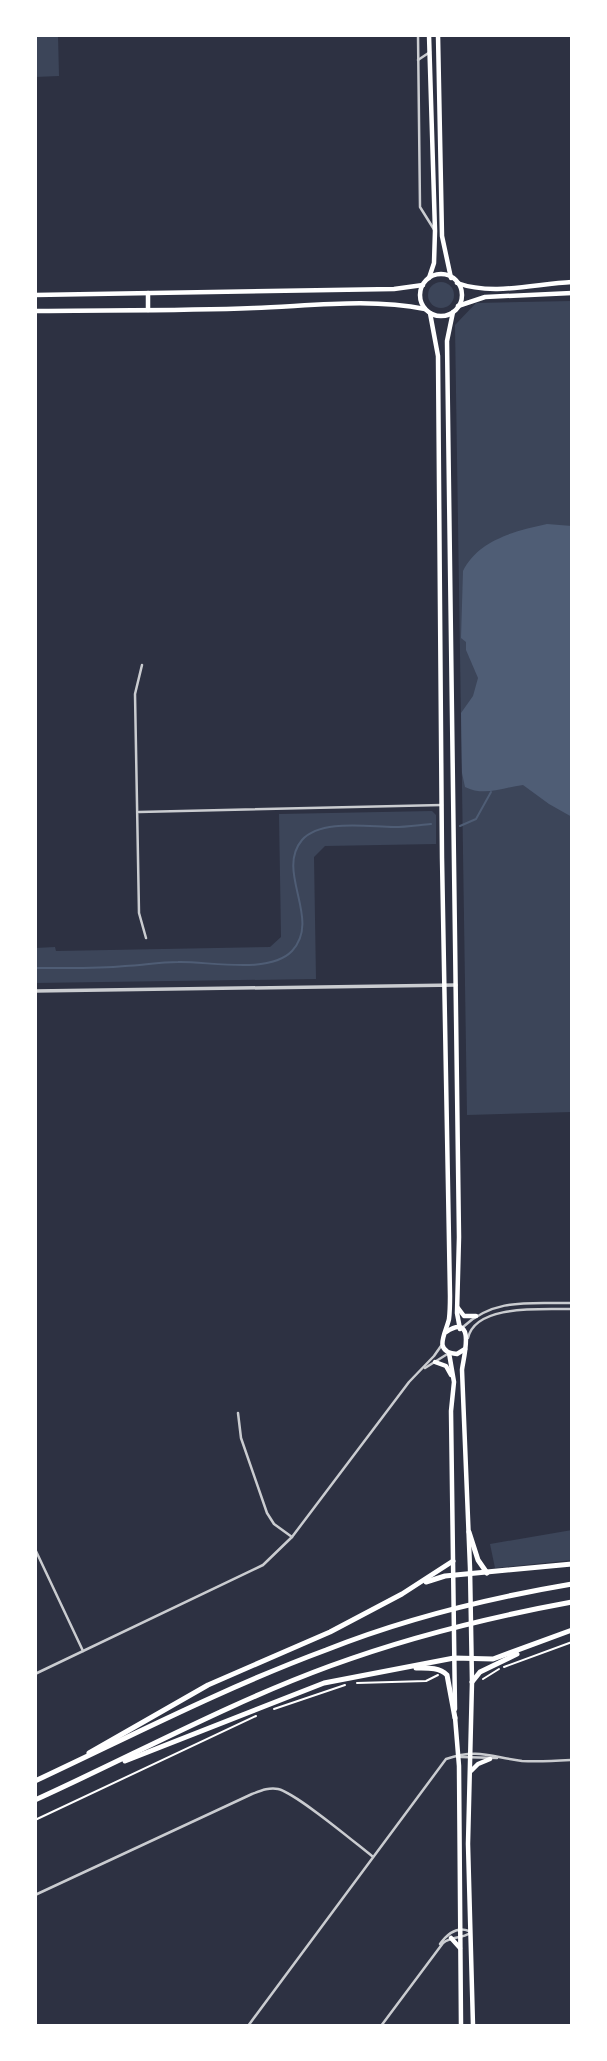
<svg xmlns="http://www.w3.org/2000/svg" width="607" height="2061" viewBox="0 0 607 2061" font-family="Barlow,sans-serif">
	<rect width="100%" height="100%" fill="#2d3142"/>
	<g fill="#3c4559">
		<path d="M35,35h23l1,41 -24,1z"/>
		<circle cx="441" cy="295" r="13"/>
		<path d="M572,301v811l-105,3 -12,-790 21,-22z"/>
		<path d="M432,811l4,4v29l-111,2 -11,11 2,122 -281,4v-35l20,-1 1,4 214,-4 11,-10 -2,-123z"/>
		<path d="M572,1530v30l-77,8 -5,-24z"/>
	</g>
	<path fill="#4f5d75" d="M547,524l25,2v291l-23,-13 -26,-19c-19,2 -38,12 -58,2l-3,-14 -1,-60 12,-17 5,-18 -12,-28v-8l-5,-4 2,-67c15,-31 52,-40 84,-47z"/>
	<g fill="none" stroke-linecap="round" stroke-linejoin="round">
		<g stroke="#4f5d75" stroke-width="2">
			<path d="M460,826l16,-7 15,-27"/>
			<path d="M35,968c30,0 60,1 90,-2 18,-1 35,-4 53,-4 30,-1 91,13 114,-11 30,-32 -17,-79 10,-111 19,-21 66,-13 92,-13 12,0 25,-2 37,-3"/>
		</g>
		<g stroke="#fff" stroke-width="2">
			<path d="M504,1667l68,-25"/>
			<path d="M483,1679l16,-10"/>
			<path d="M357,1683l69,-2 12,-6"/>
			<path d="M274,1709l71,-24"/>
			<path d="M35,1820l221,-104"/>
		</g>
		<g stroke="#caccd0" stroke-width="2.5">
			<path d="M418,35l2,172 15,24"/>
			<path d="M418,60l12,-8"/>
			<path d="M142,665l-7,29 4,219 7,25"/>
			<path d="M139,812l303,-7"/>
			<path d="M463,1327c32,-30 68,-23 109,-24"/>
			<path d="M468,1338c8,-35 77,-28 104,-29"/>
			<path d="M425,1368l24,-15"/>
			<path d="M238,1413l3,25 26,75 7,11 18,13"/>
			<path d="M35,1549l48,102"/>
			<path d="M35,1674l228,-109 29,-28 117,-155 25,-26 7,-10"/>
			<path d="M461,1757l36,1"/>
			<path d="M35,1895l217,-101c8,-3 17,-7 26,-5 18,4 76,53 94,67"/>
			<path d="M440,1944c7,-10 17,-18 29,-13"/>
			<path d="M248,2026l198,-267c32,-11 45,-2 76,2 17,1 33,0 50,-1"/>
			<path d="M381,2026l62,-83c8,-7 18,-4 27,-10"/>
		</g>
		<path stroke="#caccd0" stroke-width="3.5" d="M35,991l421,-6"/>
		<g stroke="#fff" stroke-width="4.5">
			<path d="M457,283c36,13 77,1 115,-1"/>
			<path d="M458,306l27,-9 87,-4"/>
		</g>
		<g stroke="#fff" stroke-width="4.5">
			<path d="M438,35l4,201 9,42"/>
			<circle cx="441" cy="295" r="21"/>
			<path d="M429,278l5,-15 1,-32 -6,-196"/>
			<path d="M148,293v17"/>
			<path d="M35,295l359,-6 29,-4"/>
			<path d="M35,311c73,-1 146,0 219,-3 56,-2 116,-10 171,1"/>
			<path d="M453,312l-6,29 12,896 -2,76 3,16"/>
			<path d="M430,313l8,43 4,502 8,438c0,8 0,15 -1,23 -3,14 -17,33 8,35l8,-5"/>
			<path d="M458,1308l6,8h12"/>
			<path d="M446,1332c31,-20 17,27 16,38l8,198 2,114 -4,162 5,182"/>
			<path d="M449,1353l5,29 -3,29 4,298"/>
			<path d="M435,1362l11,4 5,9"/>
			<path d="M455,1717l4,49 2,260"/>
			<path d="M471,1771l7,-7 12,-5"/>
			<path d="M451,1938l9,10"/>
		</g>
		<g stroke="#fff" stroke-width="5">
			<path d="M469,1532l9,28 9,13"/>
			<path d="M426,1582l19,-6 127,-12"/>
			<path d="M416,1668c11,0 23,-1 31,7l8,43"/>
			<path d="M472,1682l8,-10 37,-18"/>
			<path d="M89,1753l119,-68 122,-53 72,-38 51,-33"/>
			<path d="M125,1761l199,-78 130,-25 39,1 79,-29"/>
			<path d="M35,1781c96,-45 191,-94 291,-131 78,-31 163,-52 246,-66"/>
			<path d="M35,1800c99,-45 194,-97 295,-134 79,-29 160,-49 242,-64"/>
		</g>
	</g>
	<rect width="607" height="2061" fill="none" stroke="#ffffff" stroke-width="74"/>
</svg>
